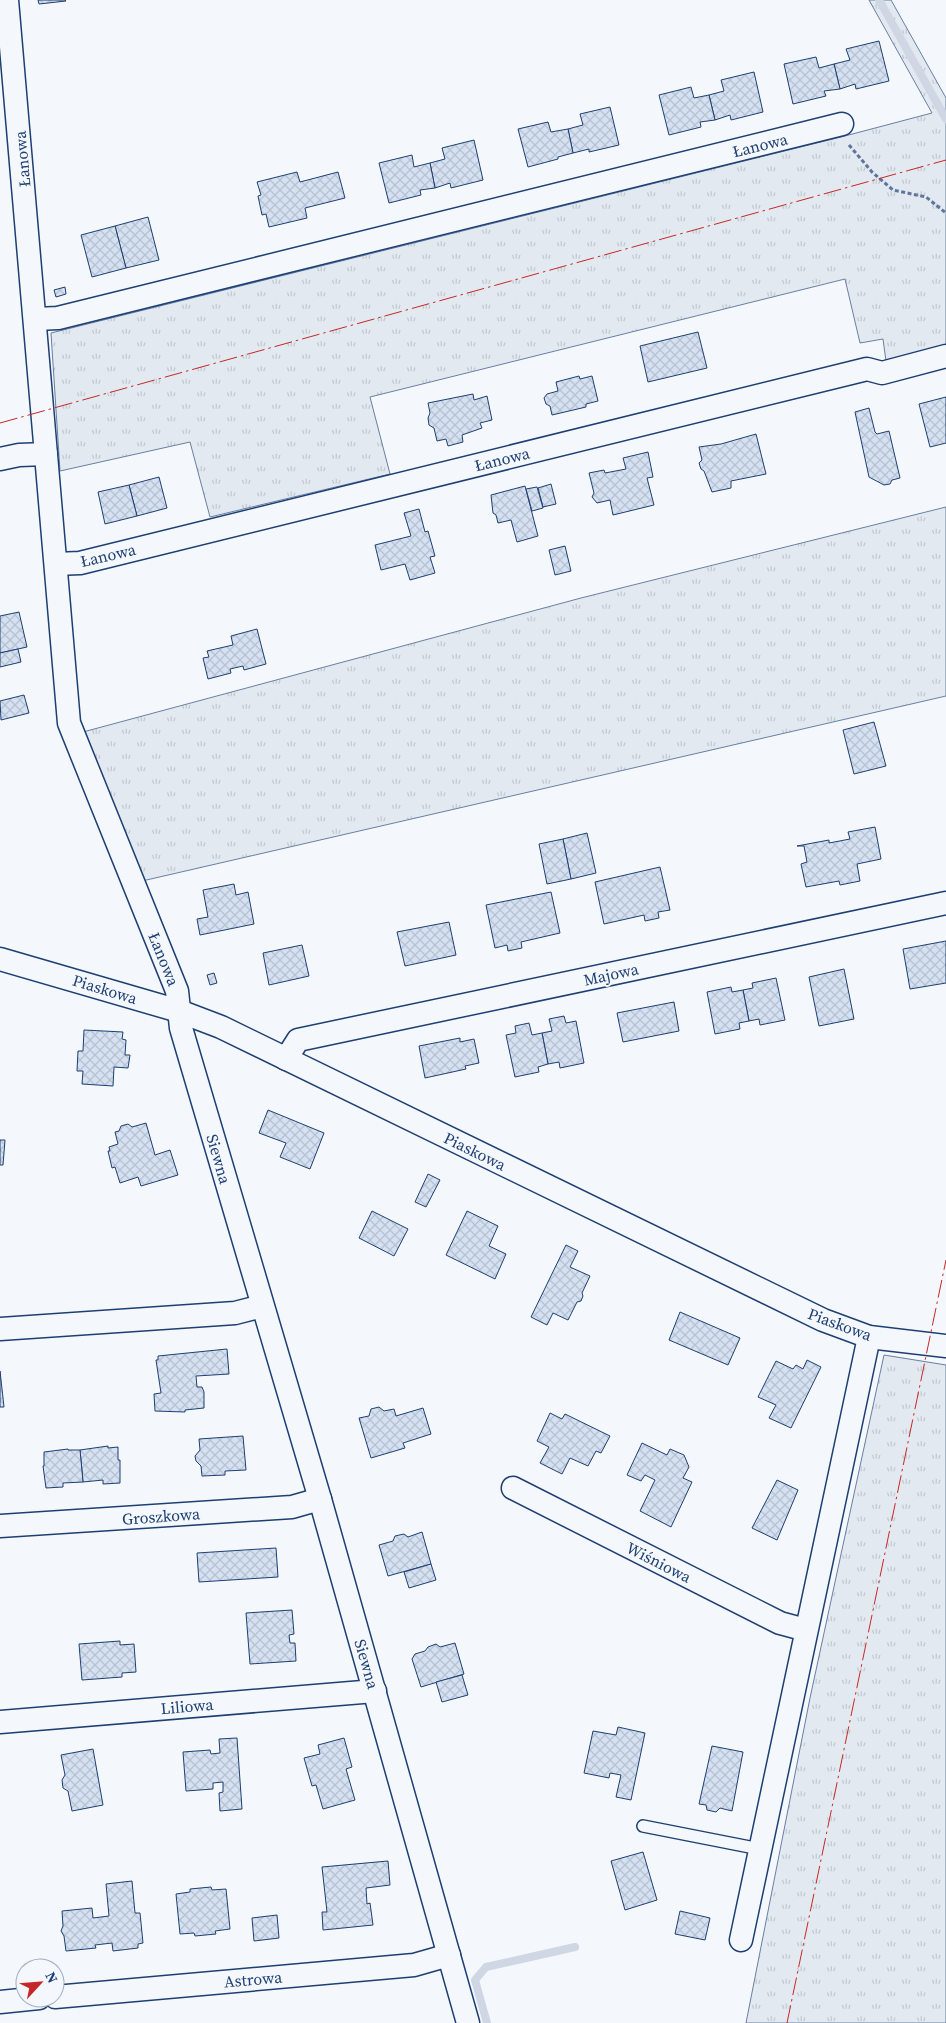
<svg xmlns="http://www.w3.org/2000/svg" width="946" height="2023" viewBox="0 0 946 2023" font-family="'Source Serif 4',serif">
	<defs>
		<pattern id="grass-tufts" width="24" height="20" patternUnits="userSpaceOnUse" patternTransform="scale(1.25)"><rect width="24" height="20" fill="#e3e9f0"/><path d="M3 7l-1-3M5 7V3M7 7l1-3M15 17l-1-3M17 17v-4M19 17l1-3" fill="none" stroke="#c2c9d1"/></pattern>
		<pattern id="building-cross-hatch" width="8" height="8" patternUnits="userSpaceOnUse" patternTransform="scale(1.25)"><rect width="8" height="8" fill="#d5e0f0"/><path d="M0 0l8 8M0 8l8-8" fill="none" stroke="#b6c1d1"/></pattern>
	</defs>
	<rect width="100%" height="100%" fill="#f4f7fb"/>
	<g fill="url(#grass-tufts)" stroke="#687fa3">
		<path d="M869,0h22l55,98v250l-60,13 -3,-22 -23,4 -15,-64 -475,118 20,77 -180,43 -20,-75 -130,29 -9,-138 790,-196 91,-24z"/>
		<path d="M946,507v189l-804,185 -59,-149 498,-134z"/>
		<path d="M884,1355l62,10v658h-200l64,-325z"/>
	</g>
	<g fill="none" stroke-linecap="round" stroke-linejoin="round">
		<g stroke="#cfd7e4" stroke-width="8">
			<path d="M879,0l67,119"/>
			<path d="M487,2023l-12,-43 11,-13 89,-20"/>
		</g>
	</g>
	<g fill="url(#building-cross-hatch)" stroke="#1d3f73">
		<path d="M38,0h27l1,1 -27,3z"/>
		<path d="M879,41l10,40 -33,8 -1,-5 -15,5 -6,-25 16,-4 -4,-11z"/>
		<path d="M816,57l3,11 15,-4 6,25 -16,2 2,5 -33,8 -9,-40z"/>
		<path d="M754,72l9,40 -32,8 -1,-5 -15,5 -6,-25 15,-4 -3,-11z"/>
		<path d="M691,87l3,11 15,-3 6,25 -15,2 1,5 -32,8 -10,-40z"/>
		<path d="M610,107l9,38 -30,7v-3l-16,4 -5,-24 15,-4 -3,-11z"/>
		<path d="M548,122l3,10 17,-3 5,24 -15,4v2l-30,8 -10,-38z"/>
		<path d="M474,140l9,40 -32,8 -1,-5 -15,5 -5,-25 15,-4 -3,-11z"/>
		<path d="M412,155l2,12 16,-4 5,25 -15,2 1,5 -32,8 -10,-40z"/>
		<path d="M297,172l3,10 38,-10 7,26 -40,10 2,10 -38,9 -3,-13 -4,1 -4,-19 3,-1 -4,-13z"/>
		<path d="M148,217l11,43 -33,8 -11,-42z"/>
		<path d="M115,226l11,42 -34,9 -11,-42z"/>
		<path d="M65,287l1,7 -10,3 -2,-7z"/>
		<path d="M698,332l9,36 -59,14 -8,-36z"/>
		<path d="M579,376l1,3 12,-3 6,25 -12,3v3l-34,8 -2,-9 -4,-2 -2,-6 3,-4 11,-3 -2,-9z"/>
		<path d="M473,394l1,6 13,-4 5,24 -12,3 2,5 -20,7 1,7 -15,4 -2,-7 -9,2 -3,-13 -5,-3 -1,-7 2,-5 -2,-10z"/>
		<path d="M946,397v46l-16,4 -11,-43z"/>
		<path d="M869,408l6,24 2,2 12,-3 11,47 -8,2 -2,4 -6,1 -15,-8 -14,-65z"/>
		<path d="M756,434l10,40 -35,7v7l-19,4 -8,-21 -3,-2 -2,-6 3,-3 -3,-13 22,-3z"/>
		<path d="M648,452l5,25 -6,1 7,27 -41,10 -3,-15 -13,3 -5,-6 2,-4 -5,-20 15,-3 1,3 21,-4 -3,-11z"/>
		<path d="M159,477l8,31 -30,8 -8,-31z"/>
		<path d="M551,484l5,20 -13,3 -5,-19z"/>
		<path d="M129,485l8,31 -32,8 -7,-32z"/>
		<path d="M525,486l13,50 -21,6 -6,-22 -13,3 -2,-8 -3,-2 -2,-18z"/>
		<path d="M537,487l6,21 -11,3 -6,-22z"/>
		<path d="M419,509l6,23 3,-1 7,25 -5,1 5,16 -25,7 -5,-16 -24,6 -6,-25 36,-9 -7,-23z"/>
		<path d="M565,546l6,25 -16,4 -6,-25z"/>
		<path d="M19,612l8,35 -27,6v-37z"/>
		<path d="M257,629l9,35 -22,6 -1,-4 -13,3 1,4 -23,6 -5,-21 6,-1 -2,-6 26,-6 -2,-9z"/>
		<path d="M18,649l3,13 -21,5v-14z"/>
		<path d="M24,695l5,18 -28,7 -1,-19z"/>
		<path d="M874,722l12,44 -32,8 -11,-44z"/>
		<path d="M875,827l6,32 -24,5 3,17 -20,4 -1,-4 -33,6 -5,-23 6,-2 -3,-16h-7l32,-6v3l21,-4 -2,-7z"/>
		<path d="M587,833l9,40 -25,6 -8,-40z"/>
		<path d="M563,839l8,40 -24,5 -8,-40z"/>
		<path d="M660,867l10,43 -12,2 1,6 -14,3 -1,-6 -40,9 -9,-42z"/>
		<path d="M234,884l2,11 12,-3 6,32 -54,11 -3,-16 11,-2 -5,-27z"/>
		<path d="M551,892l9,41 -39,9 1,6 -14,3 -1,-6 -12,3 -9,-43z"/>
		<path d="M449,922l7,33 -51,11 -8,-34z"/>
		<path d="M946,941v42l-36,6 -7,-40z"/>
		<path d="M302,945l7,31 -40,9 -6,-32z"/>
		<path d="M844,969l10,50 -35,7 -10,-49z"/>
		<path d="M214,973l3,10 -7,2 -3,-10z"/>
		<path d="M776,978l9,42 -25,5 -1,-6 -10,2 -6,-31 10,-2 -1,-5z"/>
		<path d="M731,987l1,5 11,-2 6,31 -10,2 1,6 -25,5 -8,-42z"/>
		<path d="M674,1002l5,29 -56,11 -6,-29z"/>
		<path d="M564,1016l2,7 10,-2 8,42 -24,5 -1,-6 -11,2 -6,-31 10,-2 -3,-12z"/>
		<path d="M529,1023l3,12 10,-2 6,31 -10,3 1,5 -24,5 -9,-42 10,-2 -1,-7z"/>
		<path d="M84,1030l39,2 -1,7 4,1 -1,15h5l-2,13 -14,-1 -1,19 -31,-2 1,-13h-6l1,-20h5z"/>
		<path d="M460,1038v4l14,-3 5,24 -14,3 1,3 -41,9 -6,-32z"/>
		<path d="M268,1110l56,23 -14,36 -30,-12 6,-14 -27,-10z"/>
		<path d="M146,1123l9,32 15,-5 8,25 -37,11 -3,-9 -18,6 -5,-16 -3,1 -4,-17h2l-1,-4 9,-3 -3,-12 4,-1 2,-5 7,-2 4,3z"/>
		<path d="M0,1140h5l-2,25h-3z"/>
		<path d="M428,1174l12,6 -14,27 -11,-5z"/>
		<path d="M372,1211l36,18 -14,27 -35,-18z"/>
		<path d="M467,1211l31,15 -9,20 17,8 -11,25 -49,-24z"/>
		<path d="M566,1245l12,6 -8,16 20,9 -8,17 1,3 -2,5 -4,1 -9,18 -15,-7 -6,12 -16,-8z"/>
		<path d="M680,1312l60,26 -12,27 -59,-25z"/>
		<path d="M227,1349l2,25 -33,2 1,11h5l2,5v16l-19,2v2l-30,-1 -1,-17 7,-1 -5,-33h2v-4z"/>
		<path d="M807,1360l14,7 -30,61 -22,-10 7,-13 -18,-8 18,-36 17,8 3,-4 7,4z"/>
		<path d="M0,1371l4,36h-4z"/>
		<path d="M379,1407l5,4 10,-2 2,7 27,-8 8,26 -28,9 2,5 -34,10 -12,-40 10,-2 2,-7z"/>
		<path d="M550,1413l12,6 3,-5 45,22 -9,17 -5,-2 -8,15 -18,-8 -8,16 -22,-11 9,-16 -12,-6z"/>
		<path d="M243,1436l3,34 -21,1v4l-23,1 -1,-10 -5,-5 -1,-5 5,-6 -1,-11z"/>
		<path d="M642,1443l25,12 3,-6 14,6 5,12 -6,11 9,4 -21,45 -31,-16 15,-31 -10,-5 -4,6 -14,-6z"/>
		<path d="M108,1446v2l10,-1v13h2v23l-17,1v-4l-20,2 -3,-32z"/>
		<path d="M68,1449v1h12l3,32 -20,1v4l-17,1 -3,-22h1v-14z"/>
		<path d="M777,1480l21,10 -21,50 -25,-12z"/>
		<path d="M422,1532l9,32 -43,12 -9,-31 14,-4 2,-5 9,-2 4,3z"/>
		<path d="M276,1548l2,29 -79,5 -2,-29z"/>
		<path d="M431,1564l5,16 -27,8 -5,-16z"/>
		<path d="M292,1610l2,24 -5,1 1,8h5l1,18 -46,3 -4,-51z"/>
		<path d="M120,1641v4l14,-1 2,28 -14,1v4l-40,3 -3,-36z"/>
		<path d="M455,1643l9,31 -43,13 -9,-28 3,-5 10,-3 3,-4 8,-3 4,3z"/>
		<path d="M462,1675l6,20 -26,7 -6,-20z"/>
		<path d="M618,1727l27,6 -14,67 -15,-3 5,-22 -11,-2 -1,5 -25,-5 9,-42 23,4z"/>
		<path d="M237,1738l5,71 -22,2 -1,-18 4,-1v-10l-10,1v6l-27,2 -3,-39 27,-2 1,4 9,-1 -1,-14z"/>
		<path d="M344,1738l8,29 -6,2 9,31 -32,9 -7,-24 -4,1 -8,-28 16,-4 -2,-9z"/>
		<path d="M712,1746l31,6 -11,59 -12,-3 -4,4 -9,-2 -1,-5 -7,-1z"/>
		<path d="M93,1749l10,56 -31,6 -4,-20 -5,-3 -1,-8 3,-5 -4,-20z"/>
		<path d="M643,1852l14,48 -32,10 -14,-49z"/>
		<path d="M388,1861l2,24 -24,3 1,16 3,-1 3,22 -50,5 -1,-18h5l-5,-45z"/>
		<path d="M132,1881l3,32h5l3,30 -5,1v4l-25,3 -1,-8 -17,2 1,3 -30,3 -2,-15 -3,-5 2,-5 -1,-15 30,-3 1,10 16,-2 -3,-32z"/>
		<path d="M211,1887l1,3 14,-1 4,40 -15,2 1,3 -21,2 -1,-3 -14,1 -4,-40 14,-2v-3z"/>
		<path d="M680,1911l30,7 -5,22 -30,-6z"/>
		<path d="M277,1915l2,23 -25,3 -2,-23z"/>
	</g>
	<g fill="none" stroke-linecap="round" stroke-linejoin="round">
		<defs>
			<path id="service" d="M643,1826l117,23"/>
			<g id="minor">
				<path d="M7,0l62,723 108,268 4,37 139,471 148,524"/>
				<path d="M36,319l22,-1 784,-194"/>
				<path d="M0,459l19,-4 27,-1"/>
				<path d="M56,564l24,-1 787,-194 15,4 64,-17"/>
				<path d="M0,959l179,52 42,16 602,293 46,17 77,9"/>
				<path d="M286,1059l12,-19 648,-137"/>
				<path d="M0,1329l235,-16 27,-7"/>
				<path d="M513,1488l267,135 26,7"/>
				<path d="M0,1526l292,-19 28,-8"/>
				<path d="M0,1722l375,-31"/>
				<path d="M741,1940l128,-603"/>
				<path d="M55,1997l359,-32 35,-10"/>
				<path d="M0,2002l39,-4"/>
			</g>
		</defs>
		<use href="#service" stroke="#1d3f73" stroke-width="14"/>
		<use href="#minor" stroke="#1d3f73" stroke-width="25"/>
		<path stroke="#5e769c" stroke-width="3" stroke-dasharray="4 2.5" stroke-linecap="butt" d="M849,145l23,27 21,18 33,7 20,16"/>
		<use href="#service" stroke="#f4f7fb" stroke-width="11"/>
		<use href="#minor" stroke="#f4f7fb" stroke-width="22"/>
		<g stroke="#c62828" stroke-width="1" stroke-dasharray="18 4 2.5 4" stroke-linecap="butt">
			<path d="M0,423l946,-263"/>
			<path d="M787,2023l159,-763"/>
		</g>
	</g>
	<g text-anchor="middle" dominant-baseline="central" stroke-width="4" stroke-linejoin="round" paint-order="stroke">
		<g font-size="16" fill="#1d3f73" stroke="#f4f7fb">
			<text transform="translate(760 145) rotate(-14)">Łanowa</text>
			<text transform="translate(22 159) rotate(-95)">Łanowa</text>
			<text transform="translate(502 459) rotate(-14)">Łanowa</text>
			<text transform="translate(108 555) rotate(-13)">Łanowa</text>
			<text transform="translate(164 959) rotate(68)">Łanowa</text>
			<text transform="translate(611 974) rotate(-12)">Majowa</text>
			<text transform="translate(105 989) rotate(17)">Piaskowa</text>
			<text transform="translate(475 1151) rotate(26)">Piaskowa</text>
			<text transform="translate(219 1159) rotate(74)">Siewna</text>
			<text transform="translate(840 1324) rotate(20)">Piaskowa</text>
			<text transform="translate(161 1516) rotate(-4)">Groszkowa</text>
			<text transform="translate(659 1562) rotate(27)">Wiśniowa</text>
			<text transform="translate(367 1664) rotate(74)">Siewna</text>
			<text transform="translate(187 1706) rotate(-5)">Liliowa</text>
			<text transform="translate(253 1979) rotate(-5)">Astrowa</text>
		</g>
	</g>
	<g transform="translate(40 1983) rotate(64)"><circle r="24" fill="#f4f7fb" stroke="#9eadc5"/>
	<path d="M0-4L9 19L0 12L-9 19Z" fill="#c62828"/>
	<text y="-8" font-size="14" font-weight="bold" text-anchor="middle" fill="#1d3f73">N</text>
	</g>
</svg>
